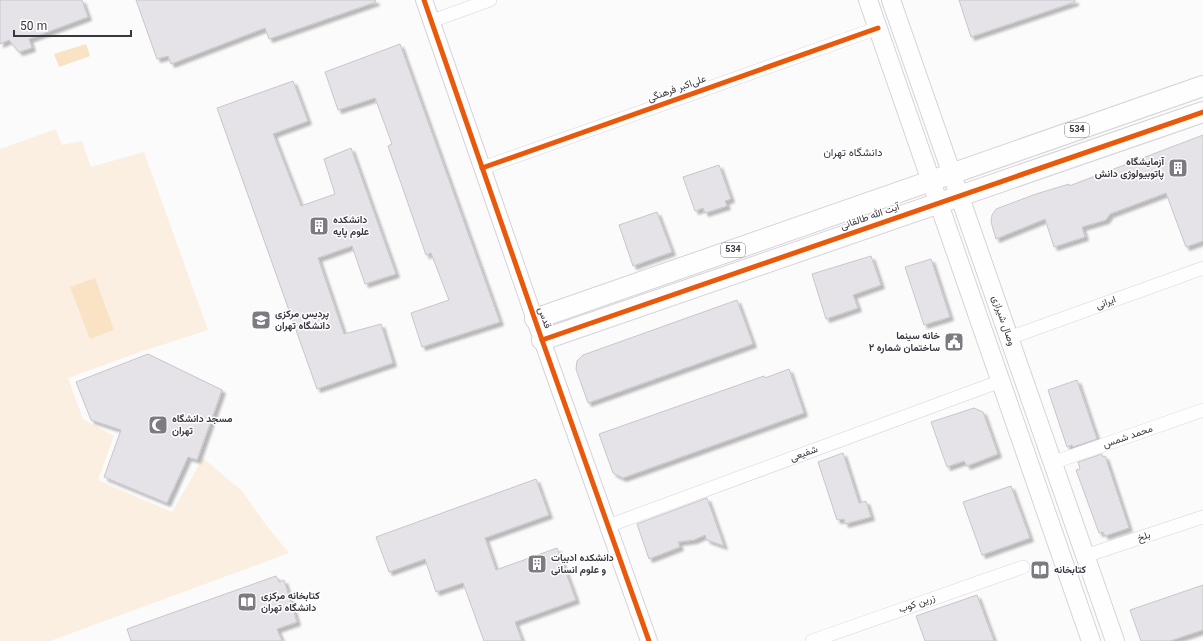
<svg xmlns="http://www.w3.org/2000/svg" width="1203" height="641" viewBox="0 0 1203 641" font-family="Georgia,Vazirmatn,serif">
	<defs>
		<filter id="shadow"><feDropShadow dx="3.5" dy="3.5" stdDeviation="1" flood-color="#0004"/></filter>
	</defs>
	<rect width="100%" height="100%" fill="#fbfbfb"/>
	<path fill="#fbefe1" d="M56,129l6,16 20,-4 9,26 53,-15 64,178 -71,23 -69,25 15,41 31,17 -16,44 74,32 31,-54 39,33 24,34 23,28 -239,88h-50v-492z"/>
	<g fill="#fae2c4">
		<path d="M86,44l4,12 -31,11 -5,-13z"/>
		<path d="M95,278l19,52 -24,9 -20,-52z"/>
	</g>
	<g fill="#e5e2e8" stroke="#c8c6cb" filter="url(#shadow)">
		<path d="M0,0h82l6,17 -59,22 3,9 -13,4 -10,-12 -9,4z"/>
		<path d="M136,0h239l1,2 -107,37 -4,-11 -94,36 -3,-8 -11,3z"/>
		<path d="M959,0h116v2l-104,35z"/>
		<path d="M400,44l100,278 -78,25 -11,-34 38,-13 -18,-47 -5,2 -38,-109 4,-2 -17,-46 -37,12 -13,-38z"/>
		<path d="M293,81l15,40 -35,13 28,72 34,-12 -11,-35 27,-11 45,126 -31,10 -13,-38 -34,12 26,76 37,-10 12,39 -76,26 -100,-281z"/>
		<path d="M1203,135v106l-17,6 -20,-54 -56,21 -4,6 -24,7 3,10 -31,10 -9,-28 -49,20 -5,-17 1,-7 4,-6 40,-15 33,-10v2z"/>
		<path d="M719,165l12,34 -6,2 2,5 -22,7 -2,-5 -8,3 -12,-34z"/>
		<path d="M657,212l15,40 -39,14 -14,-41z"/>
		<path d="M871,256l10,29 -28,10 5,13 -32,11 -14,-45z"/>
		<path d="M931,259l19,58 -26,8 -19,-58z"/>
		<path d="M737,300l16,44 -165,59 -12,-34 1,-8 6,-6z"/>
		<path d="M148,354l74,36 -25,70 -9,-3 -21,46 -63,-26 17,-47 -30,-10 -15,-38z"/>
		<path d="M789,369l15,44 -181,65 -10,-5 -14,-39 165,-58 1,2z"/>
		<path d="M1077,380l20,59 -24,8 -1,-2 -5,2 -19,-57z"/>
		<path d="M974,408l9,4 15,42 -31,12 -3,-5 -17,6 -16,-45z"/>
		<path d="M843,453l16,50 7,-2 5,16 -26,7 -1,-5 -7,1 -19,-58z"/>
		<path d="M1102,454l1,3 2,-1 24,72 -24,8 -2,-4 -4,1 -23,-63 4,-1 -2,-7z"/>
		<path d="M536,479l13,36 -64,23 11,32 61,-22 19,52 -61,22 7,19h-38l-21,-58 -27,9 -11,-33 -36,13 -13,-35z"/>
		<path d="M1011,486l19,52 -48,17 -19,-53z"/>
		<path d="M707,498l17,48 -17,-6 -2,-5 -11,5 -16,2 2,5 -31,12 -12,-35z"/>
		<path d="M276,576l3,6 5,-2 13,42 -20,7 5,12h-151l-4,-12z"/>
		<path d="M1203,585v45l-33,11h-29l-11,-31z"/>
		<path d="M977,595l17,46h-69l-9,-25z"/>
	</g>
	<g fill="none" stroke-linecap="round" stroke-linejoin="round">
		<defs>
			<g id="minor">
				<path d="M432,21l58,-21"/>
				<path d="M482,168l396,-140"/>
				<path d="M1009,338l194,-70"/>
				<path d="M1052,463l151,-53"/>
				<path d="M608,526l393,-145"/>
				<path d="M1085,556l118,-39"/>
				<path d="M812,641l211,-74"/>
			</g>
			<path id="tertiary" d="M424,0l118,340 107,301"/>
			<g id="secondary">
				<path d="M868,0l223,641"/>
				<path d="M891,0l224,641"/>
			</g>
			<g id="primary">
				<path d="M535,319l668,-233"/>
				<path d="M542,340l661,-228"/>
			</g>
		</defs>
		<use href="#minor" stroke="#d6d3d9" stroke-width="14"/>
		<use href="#tertiary" stroke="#d6d3d9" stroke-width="18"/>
		<use href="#secondary" stroke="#d6d3d9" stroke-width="20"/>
		<use href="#primary" stroke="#d6d3d9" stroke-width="22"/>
		<use href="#minor" stroke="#fefefe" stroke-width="13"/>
		<use href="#tertiary" stroke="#fefefe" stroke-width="16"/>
		<use href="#secondary" stroke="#fefefe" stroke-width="18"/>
		<use href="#primary" stroke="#fefefe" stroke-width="20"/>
		<defs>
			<g id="cycleway">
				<path d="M424,0l118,340 107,301"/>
				<path d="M482,168l396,-140"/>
				<path d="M542,340l661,-228"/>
			</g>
		</defs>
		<use href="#cycleway" stroke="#fff" stroke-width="8"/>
		<use href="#cycleway" stroke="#e8590c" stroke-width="5"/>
	</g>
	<defs>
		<symbol id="building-square" viewBox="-11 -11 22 22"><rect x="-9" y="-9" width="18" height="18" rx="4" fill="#7e7a81" stroke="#fff"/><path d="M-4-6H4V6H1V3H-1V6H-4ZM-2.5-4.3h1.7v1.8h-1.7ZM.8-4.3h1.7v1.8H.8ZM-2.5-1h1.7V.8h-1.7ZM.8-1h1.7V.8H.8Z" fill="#fff"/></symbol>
		<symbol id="university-square" viewBox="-11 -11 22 22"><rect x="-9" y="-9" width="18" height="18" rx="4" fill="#7e7a81" stroke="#fff"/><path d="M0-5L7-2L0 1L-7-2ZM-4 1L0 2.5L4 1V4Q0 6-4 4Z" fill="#fff"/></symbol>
		<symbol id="civic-square" viewBox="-11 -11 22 22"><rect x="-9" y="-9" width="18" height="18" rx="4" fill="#7e7a81" stroke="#fff"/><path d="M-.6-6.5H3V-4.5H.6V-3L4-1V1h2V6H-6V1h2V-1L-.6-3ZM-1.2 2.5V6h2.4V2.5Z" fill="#fff"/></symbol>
		<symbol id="mosque-square" viewBox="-11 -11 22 22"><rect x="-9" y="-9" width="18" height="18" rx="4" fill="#7e7a81" stroke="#fff"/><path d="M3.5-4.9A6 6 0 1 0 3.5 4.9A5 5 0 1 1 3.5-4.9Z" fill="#fff"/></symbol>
		<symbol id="library-square" viewBox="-11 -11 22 22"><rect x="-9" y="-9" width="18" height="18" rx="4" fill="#7e7a81" stroke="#fff"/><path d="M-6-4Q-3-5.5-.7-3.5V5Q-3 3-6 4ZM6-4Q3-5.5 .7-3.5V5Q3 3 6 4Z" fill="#fff"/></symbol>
	</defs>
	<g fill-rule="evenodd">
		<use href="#building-square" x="1167" y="157" width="22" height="22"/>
		<use href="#building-square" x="308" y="215" width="22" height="22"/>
		<use href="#university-square" x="250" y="309" width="22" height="22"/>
		<use href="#civic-square" x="943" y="331" width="22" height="22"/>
		<use href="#mosque-square" x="147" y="414" width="22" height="22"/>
		<use href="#building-square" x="526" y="553" width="22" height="22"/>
		<use href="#library-square" x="1029" y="559" width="22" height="22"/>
		<use href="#library-square" x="236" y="591" width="22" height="22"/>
	</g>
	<g text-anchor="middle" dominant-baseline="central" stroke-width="3" stroke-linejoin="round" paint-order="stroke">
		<g fill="#fff" stroke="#757279" stroke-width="1">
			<rect x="1065" y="123" width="24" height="14" rx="3"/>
			<rect x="721" y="243" width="24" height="14" rx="3"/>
		</g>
		<g font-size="9" font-weight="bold" fill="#3a353f">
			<text x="1077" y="130">534</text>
			<text x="733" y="250">534</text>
		</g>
		<g font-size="10" fill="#3a353f" stroke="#fff">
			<text transform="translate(677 89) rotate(-20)">علی‌اکبر فرهنگی</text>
			<text transform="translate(870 217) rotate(-19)">آیت الله طالقانی</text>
			<text transform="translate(1106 303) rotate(-20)">ایرانی</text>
			<text transform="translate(544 318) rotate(71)">قدس</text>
			<text transform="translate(1003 321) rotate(71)">وصال شیرازی</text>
			<text transform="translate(1128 437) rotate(-19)">محمد شمس</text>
			<text transform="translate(804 454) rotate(-20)">شفیعی</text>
			<text transform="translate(1144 537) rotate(-19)">بلخ</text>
			<text transform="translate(917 604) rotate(-19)">زرین کوب</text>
		</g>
		<g font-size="10" font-weight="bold" fill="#3a353f" stroke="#fff" text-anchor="start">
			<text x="1164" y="162" text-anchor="end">آزمایشگاه<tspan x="1164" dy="12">پاتوبیولوژی دانش</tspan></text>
			<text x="333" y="220">دانشکده<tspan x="333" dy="12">علوم پایه</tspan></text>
			<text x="275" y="314">پردیس مرکزی<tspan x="275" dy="12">دانشگاه‌ تهران</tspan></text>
			<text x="940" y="336" text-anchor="end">خانه سینما<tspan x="940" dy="12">ساختمان شماره ۲</tspan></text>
			<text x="172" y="419">مسجد دانشگاه<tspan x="172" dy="12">تهران</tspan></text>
			<text x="551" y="558">دانشکده ادبیات<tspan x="551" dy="12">و علوم انسانی</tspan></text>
			<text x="1054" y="570">کتابخانه</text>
			<text x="261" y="596">کتابخانه مرکزی<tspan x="261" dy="12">دانشگاه تهران</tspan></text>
		</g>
		<g font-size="11" fill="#3a353f" stroke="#fff">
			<text x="853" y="153">دانشگاه تهران</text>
		</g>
	</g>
	<path d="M14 30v6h117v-6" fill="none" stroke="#3a353f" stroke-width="2"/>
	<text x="20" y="30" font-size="12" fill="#3a353f" stroke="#ffffff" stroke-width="3" paint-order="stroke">50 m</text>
</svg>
